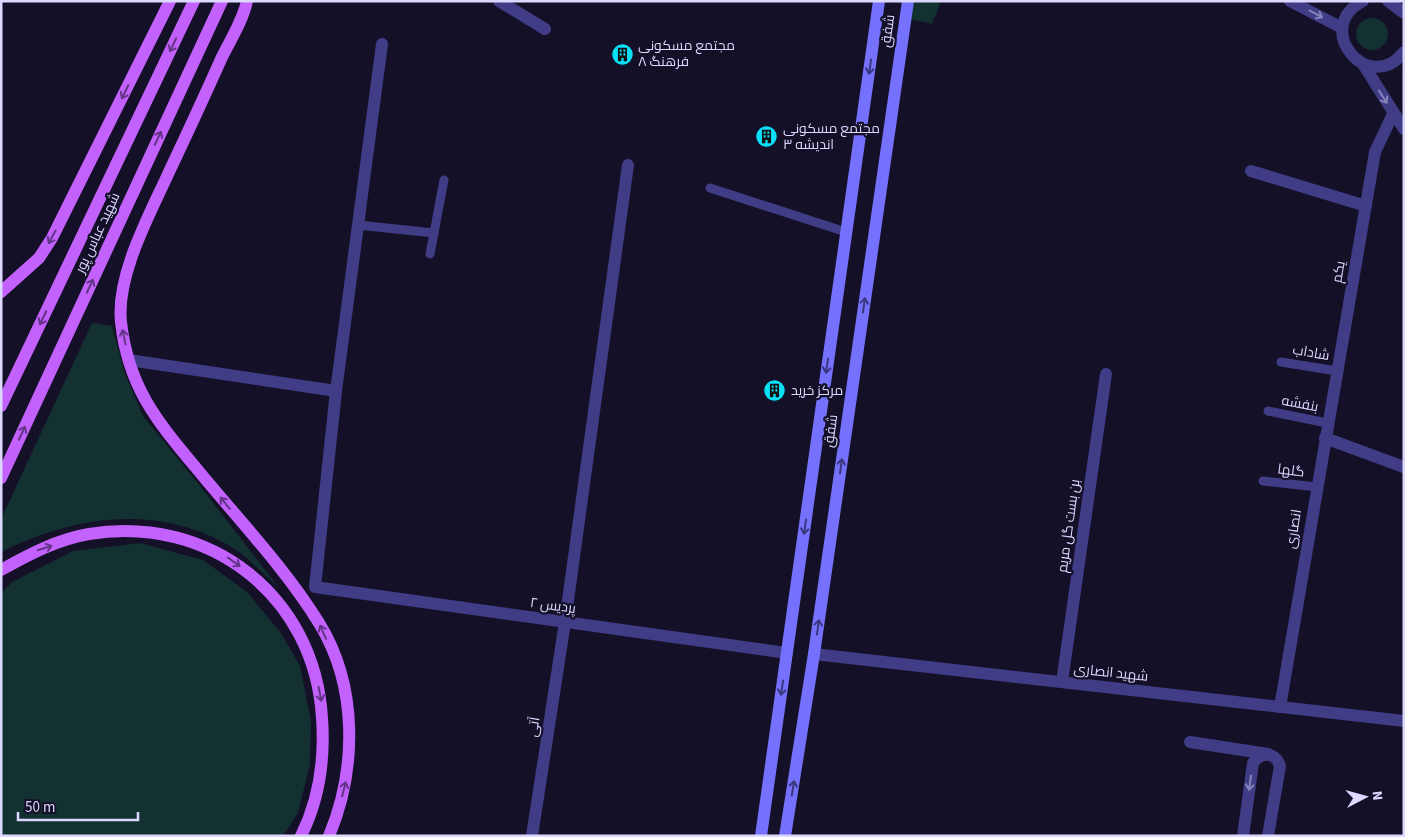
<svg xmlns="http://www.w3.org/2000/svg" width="1405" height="837" viewBox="0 0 1405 837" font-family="'Source Sans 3',Cairo,sans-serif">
	<rect width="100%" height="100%" fill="#141028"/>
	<g fill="#133131">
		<path d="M912,1h29l-9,23 -22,-5z"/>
		<circle cx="1372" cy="34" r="16"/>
		<path d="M92,323l20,3 13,48 18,42 54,66 82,106c-14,-13 -29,-29 -46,-40 -73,-45 -158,-33 -232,4v-33z"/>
		<path d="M140,543l63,17 44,32 34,41 19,33 11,55 -1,43 -12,49 -15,23h-282v-243l11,-11 61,-31z"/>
	</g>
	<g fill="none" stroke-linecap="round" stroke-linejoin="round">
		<g stroke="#403c85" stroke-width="9">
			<path d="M710,188l136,44"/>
			<path d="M358,225l76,8"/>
			<path d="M430,254l14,-74"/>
			<path d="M1281,362l56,9"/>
			<path d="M1268,411l59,12"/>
			<path d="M1263,481l54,6"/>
		</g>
		<g stroke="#403c85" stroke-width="12">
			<path d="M499,1l46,28"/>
			<path d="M1251,171l115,35"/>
			<path d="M129,360l207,31 -21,196 472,66"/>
			<path d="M336,391l46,-347"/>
			<path d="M1325,438l79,29"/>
			<path d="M814,654l590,67"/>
			<path d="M1062,682l44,-308"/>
			<path d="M1280,707l95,-555 18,-38"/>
			<path d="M1190,742l78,12"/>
			<path d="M532,836l33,-214 63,-457"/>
			<path d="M1243,836l10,-73c8,-12 23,-11 27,3l-12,70"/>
		</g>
		<g stroke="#403c85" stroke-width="12">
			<path d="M1290,1l52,27"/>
			<path d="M1363,1c-52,27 6,96 41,51"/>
			<path d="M1388,1l16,12"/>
			<path d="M1363,64l41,65"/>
		</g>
		<g stroke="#7571fc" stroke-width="12">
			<path d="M761,836l118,-835"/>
			<path d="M785,836l29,-182 94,-653"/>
		</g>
		<g stroke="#c361fc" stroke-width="12">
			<path d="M247,1c-4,19 -16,38 -25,56 -17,38 -35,77 -53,115 -19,42 -53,103 -48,150 7,65 36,99 76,147 41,50 89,100 122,154 39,63 38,146 10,213"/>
			<path d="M1,292l38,-34 13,-20 118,-237"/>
			<path d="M1,406l193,-405"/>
			<path d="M1,478l221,-477"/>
			<path d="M1,570c27,-15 57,-31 88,-36 120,-20 226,62 233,184 3,42 -2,80 -21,118"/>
		</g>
	</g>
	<defs><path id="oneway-shaft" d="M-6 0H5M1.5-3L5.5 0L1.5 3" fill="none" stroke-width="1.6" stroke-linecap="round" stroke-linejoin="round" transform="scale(1.25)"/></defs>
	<g stroke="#8682bb">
		<use href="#oneway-shaft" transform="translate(1316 14) rotate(28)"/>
		<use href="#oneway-shaft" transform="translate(1383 97) rotate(58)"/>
		<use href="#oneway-shaft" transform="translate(1250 783) rotate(98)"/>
	</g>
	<g stroke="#633487">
		<use href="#oneway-shaft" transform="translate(173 45) rotate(115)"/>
		<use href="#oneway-shaft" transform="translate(125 92) rotate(116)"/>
		<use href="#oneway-shaft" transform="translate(158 138) rotate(-65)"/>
		<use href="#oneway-shaft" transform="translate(52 237) rotate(119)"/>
		<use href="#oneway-shaft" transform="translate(90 286) rotate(-65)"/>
		<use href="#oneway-shaft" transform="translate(43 318) rotate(115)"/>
		<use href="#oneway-shaft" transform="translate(124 337) rotate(-102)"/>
		<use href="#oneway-shaft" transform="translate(22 433) rotate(-65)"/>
		<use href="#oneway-shaft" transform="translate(225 503) rotate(-129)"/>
		<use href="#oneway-shaft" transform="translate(45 548) rotate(-18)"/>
		<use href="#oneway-shaft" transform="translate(234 562) rotate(36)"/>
		<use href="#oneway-shaft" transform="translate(323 632) rotate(-114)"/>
		<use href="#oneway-shaft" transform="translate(320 694) rotate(79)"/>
		<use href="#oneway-shaft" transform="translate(344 789) rotate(-76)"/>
	</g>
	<g stroke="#3b377d">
		<use href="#oneway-shaft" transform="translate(870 67) rotate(98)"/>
		<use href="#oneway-shaft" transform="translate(864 305) rotate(-82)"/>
		<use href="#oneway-shaft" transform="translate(827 366) rotate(98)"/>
		<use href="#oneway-shaft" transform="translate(841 466) rotate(-82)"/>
		<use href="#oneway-shaft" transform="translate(805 527) rotate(98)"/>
		<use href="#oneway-shaft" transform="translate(818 627) rotate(-82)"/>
		<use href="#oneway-shaft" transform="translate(782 688) rotate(98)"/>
		<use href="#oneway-shaft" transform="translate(793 788) rotate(-81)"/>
	</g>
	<defs>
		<symbol id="building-disc" viewBox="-11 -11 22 22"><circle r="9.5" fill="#08e0fa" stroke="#141028"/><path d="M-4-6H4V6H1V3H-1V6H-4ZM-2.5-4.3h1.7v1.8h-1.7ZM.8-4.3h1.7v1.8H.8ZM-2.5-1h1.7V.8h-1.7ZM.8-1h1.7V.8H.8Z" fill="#111"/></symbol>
	</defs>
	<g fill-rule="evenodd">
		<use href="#building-disc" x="610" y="42" width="25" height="25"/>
		<use href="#building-disc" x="754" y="124" width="25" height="25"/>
		<use href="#building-disc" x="762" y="378" width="25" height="25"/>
	</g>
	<g text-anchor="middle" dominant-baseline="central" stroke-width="4.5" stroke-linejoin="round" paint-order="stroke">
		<g font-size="14" fill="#dcd8fe" stroke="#141028">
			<text transform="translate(888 31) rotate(-82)">شفق</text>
			<text transform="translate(98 233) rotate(-65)">شهید عباس پور</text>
			<text transform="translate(1339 272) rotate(-80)">یکم</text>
			<text transform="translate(1311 353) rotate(10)">شاداب</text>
			<text transform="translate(1300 404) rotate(11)">بنفشه</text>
			<text transform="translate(831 431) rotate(-82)">شفق</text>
			<text transform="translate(1291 471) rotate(7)">گلها</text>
			<text transform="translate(1069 526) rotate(-82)">بن بست گل مریم</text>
			<text transform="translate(1294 529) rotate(-81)">انصاری</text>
			<text transform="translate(553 606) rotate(8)">پردیس ۲</text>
			<text transform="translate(1111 673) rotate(6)">شهید انصاری</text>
			<text transform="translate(534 727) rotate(-81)">آتی</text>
		</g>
		<g font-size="14" fill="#dcd8fe" stroke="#141028" text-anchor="start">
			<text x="638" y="46">مجتمع مسکونی<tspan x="638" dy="16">فرهنگ ۸</tspan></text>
			<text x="783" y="129">مجتمع مسکونی<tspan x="783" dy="16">اندیشه ۳</tspan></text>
			<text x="791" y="391">مرکز خرید</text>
		</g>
	</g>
	<rect width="1405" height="837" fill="none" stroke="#dcd8fe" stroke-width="5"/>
	<g transform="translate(1365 797) rotate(84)" stroke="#141028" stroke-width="4" paint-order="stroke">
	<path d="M0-4L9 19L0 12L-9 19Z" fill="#dcd8fe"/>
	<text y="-8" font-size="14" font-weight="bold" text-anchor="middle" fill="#dcd8fe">N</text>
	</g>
	<path d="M18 812v8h120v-8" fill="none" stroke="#dcd8fe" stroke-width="2.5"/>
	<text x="25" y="812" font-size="15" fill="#dcd8fe" stroke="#141028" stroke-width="4" paint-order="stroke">50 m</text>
</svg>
